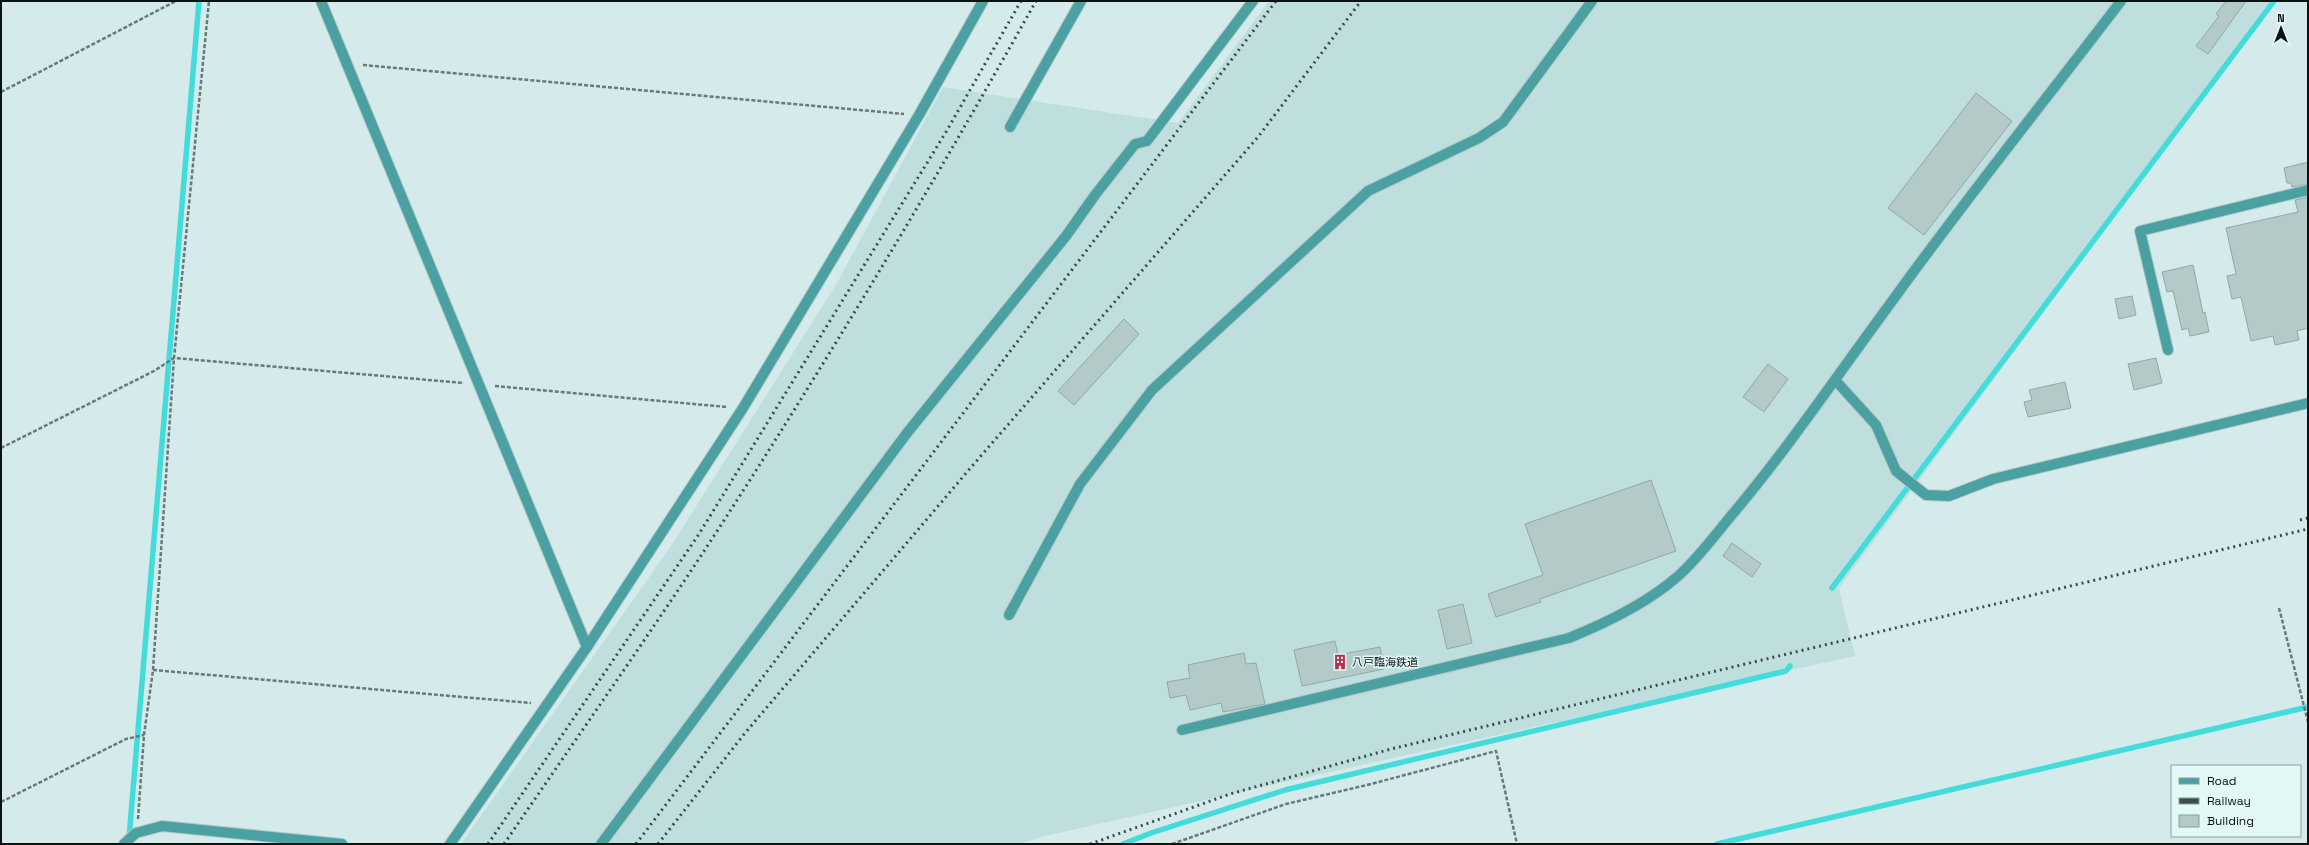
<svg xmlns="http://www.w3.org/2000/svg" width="2309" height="845" viewBox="0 0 2309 845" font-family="'Space Grotesk','Noto Sans JP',sans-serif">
	<rect width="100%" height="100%" fill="#d5ebeb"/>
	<path fill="#bfdfde" d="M1269,1h1006l-436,587 16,68 -561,124 -249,56 -27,8h-557l212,-301 164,-260 106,-196 235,36z"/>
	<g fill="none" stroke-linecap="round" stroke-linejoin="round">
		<g stroke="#44dbdb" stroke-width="5.5">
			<path d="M1832,588l442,-587"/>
			<path d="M129,838l70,-837"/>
			<path d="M1123,844l28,-11 134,-43 501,-119 4,-5"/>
			<path d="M1717,844l591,-137"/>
		</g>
	</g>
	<g fill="#b4cac9" stroke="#92a7a7">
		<path d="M2226,1h20l-38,53 -12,-8 23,-30 -3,-2z"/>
		<path d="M1976,93l36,28 -88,114 -36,-27z"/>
		<path d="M2308,162v22l-16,3 -1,-4h-4l-3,-15z"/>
		<path d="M2308,197v131l-11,3 2,9 -24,5 -2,-9 -22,5 -10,-44 -9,2 -5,-23 9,-2 -10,-46 72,-16 -3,-12z"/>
		<path d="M2193,265l10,48 2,-1 4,20 -19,4 -2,-8 -6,2 -9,-39 -6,1 -5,-20z"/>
		<path d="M2132,296l4,19 -17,4 -4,-20z"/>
		<path d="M1124,319l15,15 -65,71 -16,-14z"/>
		<path d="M2156,358l6,25 -28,7 -6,-26z"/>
		<path d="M1768,364l20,15 -24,33 -21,-15z"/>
		<path d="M2065,382l6,26 -43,9 -4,-15 8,-2 -3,-10z"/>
		<path d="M1651,480l25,71 -136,48 1,3 -45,15 -8,-23 55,-19 -18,-51z"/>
		<path d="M1732,543l29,21 -9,13 -29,-21z"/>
		<path d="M1463,604l9,39 -25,6 -9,-39z"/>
		<path d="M1335,641l3,14 42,-8 4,22 -82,17 -8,-36z"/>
		<path d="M1244,653l2,11 10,-1 9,41 -42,8 -2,-9 -31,7 -4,-15 -16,3 -3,-16 23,-4 -2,-13z"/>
	</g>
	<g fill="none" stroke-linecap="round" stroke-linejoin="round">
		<defs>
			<g id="minor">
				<path d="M321,1l266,646"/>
				<path d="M1010,127l71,-126"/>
				<path d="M2168,350l-28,-119 168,-41"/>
				<path d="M1836,381l40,44 20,46 30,24 23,1 44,-17 315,-76"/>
				<path d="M1009,615l71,-131 72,-94 216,-199 111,-53 24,-16 89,-121"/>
				<path d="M1182,730l387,-92c37,-15 77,-34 108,-61 22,-19 40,-45 59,-67 55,-66 103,-137 154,-206 74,-103 154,-202 231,-303"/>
				<path d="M124,844l12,-11 26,-7 180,18"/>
				<path d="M450,844l137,-197 156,-239 176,-293 64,-114"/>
				<path d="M601,844l306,-411 159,-197 29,-41 40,-51 12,-3 106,-140"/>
			</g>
		</defs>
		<use href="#minor" stroke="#b5c8c8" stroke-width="12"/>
		<g stroke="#697878" stroke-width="2.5" stroke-dasharray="4 2" stroke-linecap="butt">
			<path d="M363,65l541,49"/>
			<path d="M1,92l175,-91"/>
			<path d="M495,386l232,21"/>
			<path d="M1,448l153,-77 20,-13 290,25"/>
			<path d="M2279,608l29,114"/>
			<path d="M153,670l378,33"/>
			<path d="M1,802l125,-63 18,-4"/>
			<path d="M138,819l6,-84 9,-65 21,-312 35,-357"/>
			<path d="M1172,844l114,-40 81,-19 129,-34 21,93"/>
		</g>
		<use href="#minor" stroke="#4ba1a1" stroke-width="10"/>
		<g stroke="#3f4a4a" stroke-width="3" stroke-dasharray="2 4" stroke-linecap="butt">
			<path d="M2300,520l8,-2"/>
			<path d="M488,844l211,-310 247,-402 75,-131"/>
			<path d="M504,844c69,-101 139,-200 206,-302 115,-177 223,-357 326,-541"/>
			<path d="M636,844l640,-843"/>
			<path d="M658,844l87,-111 228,-268 285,-328 103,-136"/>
			<path d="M1090,844l140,-50 161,-45 917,-220"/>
		</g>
	</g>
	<defs>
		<symbol id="building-bare" viewBox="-9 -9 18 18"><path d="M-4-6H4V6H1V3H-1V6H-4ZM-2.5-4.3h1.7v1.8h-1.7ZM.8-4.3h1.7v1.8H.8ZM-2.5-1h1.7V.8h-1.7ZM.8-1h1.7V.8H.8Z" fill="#bc2b48" stroke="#e2f9f8" stroke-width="2.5" paint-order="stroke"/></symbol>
	</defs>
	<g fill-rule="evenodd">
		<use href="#building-bare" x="1329" y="651" width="22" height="22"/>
	</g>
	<g text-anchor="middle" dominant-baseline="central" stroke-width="3" stroke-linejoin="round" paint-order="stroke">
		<g font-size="11" fill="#0a1212" stroke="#e2f9f8" text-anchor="start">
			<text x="1352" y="662">八戸臨海鉄道</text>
		</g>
	</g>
	<rect width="2309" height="845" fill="none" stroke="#0a1212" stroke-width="4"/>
	<rect x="2171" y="765" width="130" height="72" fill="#e2f9f8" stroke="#8c9d9c"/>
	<rect x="2179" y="778" width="20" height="6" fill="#4ba1a1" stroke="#8c9d9c"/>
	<text x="2207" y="785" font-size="12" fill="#0a1212">Road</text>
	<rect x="2179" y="798" width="20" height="6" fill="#3f4a4a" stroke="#8c9d9c"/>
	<text x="2207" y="805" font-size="12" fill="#0a1212">Railway</text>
	<rect x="2179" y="815" width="20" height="12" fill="#b4cac9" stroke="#8c9d9c"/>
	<text x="2207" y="825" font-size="12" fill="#0a1212">Building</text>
	<g transform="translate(2281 28)" stroke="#e2f9f8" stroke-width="3" paint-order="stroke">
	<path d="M0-3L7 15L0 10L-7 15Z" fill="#0a1212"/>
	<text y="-6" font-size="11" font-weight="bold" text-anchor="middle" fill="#0a1212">N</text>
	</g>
</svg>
